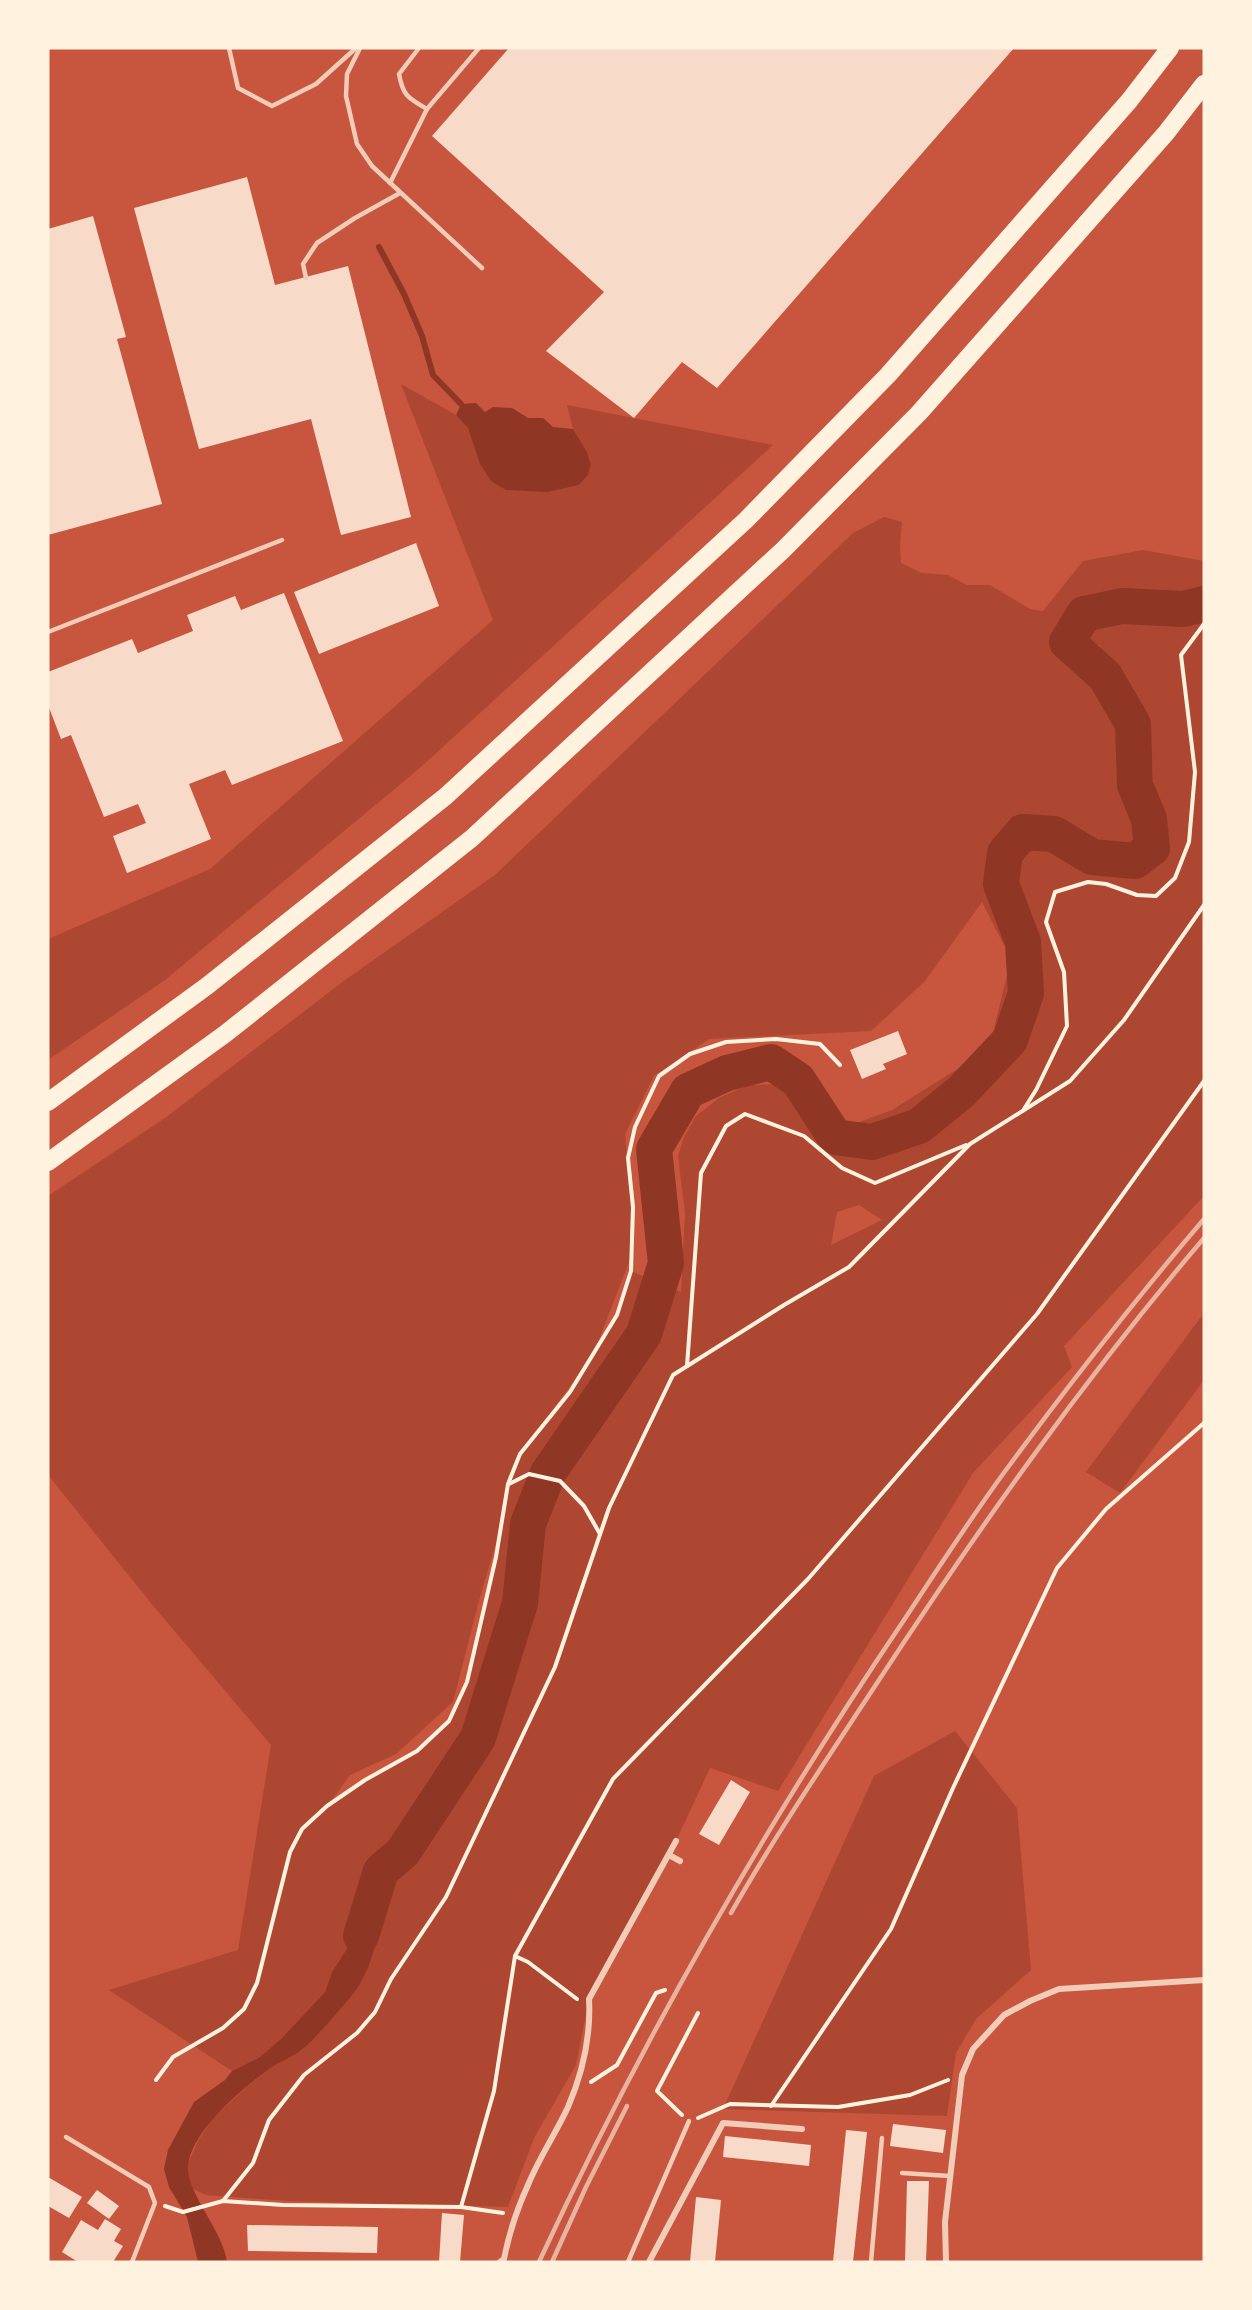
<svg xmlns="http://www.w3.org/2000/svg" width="1252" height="2310" viewBox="0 0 1252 2310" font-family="Mulish,sans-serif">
	<rect width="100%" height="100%" fill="#c8553d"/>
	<g fill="#ae4732" fill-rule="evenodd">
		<path d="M401,384l55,31 12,13 6,14 53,47 21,3 31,-7 9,-10 3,-12 -4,-11 -14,-23 -6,-24 206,40 -352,322 -256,213 -117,80v-121l162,-70 283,-249z"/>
		<path d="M884,517l18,5 -2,24 1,17 21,10 26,2 19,10h23l40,24 13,2 40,-50 60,-11 61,11v635l-140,150 8,21 -99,106 -195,318 -68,-23 -34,73 -87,158 -13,66 -42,73 -26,69 -220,-6 -82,-6 -13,-6 -5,-10v-16l11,-24 14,-21 36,-33 25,-20 28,-15 55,-61 28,-99h-15l-9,31 -13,26 -16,25 -7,20 -44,47 -21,18 -28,14 -123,-81 129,-40 33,-205 -116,-137 -107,-133v-279l117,-78 180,-138 150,-105 358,-342zM1099,645l51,74 5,96 -12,17 -1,-19 -22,-49 3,-25 -23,-52 -38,-35zM982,902l29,57 -22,90 -97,61 -76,28 -20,-35 -19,-19 -29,1 -29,13 -23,18 -12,21 -6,19 7,57 -4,79 -50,-21 -14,44 -22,35 39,-101 -9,-115 29,-58 55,-37 162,-8 54,-50zM859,1205l23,15 -51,25 6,-33zM591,1357l-21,35 -34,41zM499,1532l-3,25 -29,125 -18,39 -32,30 -88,53 21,-29 46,-21 57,-52 26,-101z"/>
		<path d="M1204,1313v67l-84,113 -34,-21z"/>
		<path d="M955,1731l62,77 14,162 -55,49 -20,34 -9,63 -224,-7 151,-333z"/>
	</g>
	<g fill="#8f3625">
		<path d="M476,403l9,9 8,-5 19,1 16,10h15l10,9 20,2 14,23 4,12 -3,11 -9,10 -31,7 -42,-2 -15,-9 -11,-17 -12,-36 -12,-13 5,-11z"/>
		<path d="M370,1889h15c-5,34 -9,72 -29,101 -10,13 -43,52 -56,61 -8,6 -19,10 -28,16 -27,19 -81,63 -84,99 -2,27 35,64 39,96h-29l-11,-45 -18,-30 -5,-18 4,-19 26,-48 31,-22 7,-9 28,-14 21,-18 44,-47 7,-20 16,-25 13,-26z"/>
	</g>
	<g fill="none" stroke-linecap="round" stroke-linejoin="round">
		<path stroke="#8f3625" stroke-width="6" d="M379,247l25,47 18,42 11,39 28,29"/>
		<path stroke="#8f3625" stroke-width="36" d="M361,1936l20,-65 22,-19 75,-114 42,-135 8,-79 20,-51 96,-139 22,-71 -12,-114 34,-58 39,-18 44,-11 27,18 37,57 37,5 47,-16 43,-35 48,-51 16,-47 -3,-51 -22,-58 4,-31 18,-21 31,2 38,23 43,4 17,-13 -3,-29 -14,-34 -2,-61 -28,-48 -38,-34 17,-28 38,-8 61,3 21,-5"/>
	</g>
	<g fill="#f7dbc8">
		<path d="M509,48h505l-297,340 -35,-26 -48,56 -88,-67 58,-59 -172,-156z"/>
		<path d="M247,177l28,108 73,-19 63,251 -70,18 -30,-116 -112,30 -65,-241z"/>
		<path d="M93,216l33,121 -9,2 45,165 -114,31v-306z"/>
		<path d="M416,543l23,63 -120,48 -25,-62z"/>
		<path d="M284,593l59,148 -111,44 -7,-15 -36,14 22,55 -84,34 -14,-37 33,-13 -8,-19 -34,13 -33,-82 -10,4 -13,-34v-33l84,-33 6,14 55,-22 -6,-16 48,-19 6,14z"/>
		<path d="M898,1031l9,23 -24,10 3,5 -24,10 -12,-29z"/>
		<path d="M731,1780l19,12 -31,53 -20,-11z"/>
		<path d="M893,2124l53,6 -3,23 -53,-7z"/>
		<path d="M846,2130l21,2 -14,130h-20z"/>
		<path d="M725,2136l86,9 -2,21 -86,-9z"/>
		<path d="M48,2177l34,20 -13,21 -21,-12z"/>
		<path d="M907,2181h22l-3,81h-21z"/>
		<path d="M97,2190l22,16 -10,13 -22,-16z"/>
		<path d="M696,2197l25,3 -6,62h-25z"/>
		<path d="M442,2213l22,2 -4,47h-21z"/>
		<path d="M105,2219l16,10 -7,12 9,5 -10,16h-35l-16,-10 19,-32 17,10z"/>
		<path d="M247,2225l131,2 -1,26 -129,-2z"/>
	</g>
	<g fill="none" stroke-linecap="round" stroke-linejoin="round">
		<g stroke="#fff3e0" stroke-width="4">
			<path d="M1024,1109l12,-19 31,-64 -3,-54 -18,-50 9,-30 33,-10 18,2 31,11 19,1 19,-18 14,-36 6,-70 -14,-117 23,-31"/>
			<path d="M687,1366l14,-193 25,-47 19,-12 59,22 38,32 33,15 91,-38"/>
			<path d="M509,1484l20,-10 31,7 24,25 16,28"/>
			<path d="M515,1956l13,6 49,37"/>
			<path d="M156,2080l17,-23 50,-29 21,-19 13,-26 33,-131 12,-23 25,-23 38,-26 52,-29 32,-30 18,-39 29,-125 12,-73 12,-30 50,-62 47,-77 14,-44 2,-64 -5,-49 7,-31 24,-51 31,-22 36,-12 50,-3 44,5 20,21"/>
			<path d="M591,2082l26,-17 39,-72 9,-3"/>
			<path d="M771,2106l120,-177 62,-141 104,-220 49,-59 98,-86"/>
			<path d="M682,2115l-25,-24 41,-78"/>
			<path d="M698,2118l32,-14 108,3 72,-12 38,-15"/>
			<path d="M223,2201l30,-38 16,-43 35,-45 53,-42 18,-21 16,-33 55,-82 109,-230 54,-159 64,-133 111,-70 65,-38 121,-123 100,-63 54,-61 80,-115"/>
			<path d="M165,2206l18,6 40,-11 60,4 178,2 42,6"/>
			<path d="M461,2207l33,-116 21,-135 98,-177 195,-200 229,-265 167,-233"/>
		</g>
		<g stroke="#f1ccb7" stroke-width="4.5">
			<path d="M229,48l9,40 34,18 44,-22 40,-36"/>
			<path d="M360,48l-13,26 -1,22 11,48 15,22 110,102"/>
			<path d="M419,48l-20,26c4,22 9,24 28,35"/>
			<path d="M390,183l37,-74 52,-61"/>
			<path d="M306,278l-3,-14 14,-21 38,-25 45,-25"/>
			<path d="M48,632l234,-92"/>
			<path d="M66,2137l83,50 6,16 -23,59"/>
			<path d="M902,2173l48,3"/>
			<path d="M628,2262l61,-141"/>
			<path d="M871,2262l11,-124"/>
		</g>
		<g stroke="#f1ccb7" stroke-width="6">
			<path d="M669,1855l11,6"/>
			<path d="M500,2262l4,-3c5,-26 13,-50 24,-74 11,-27 28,-52 40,-78 15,-35 23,-71 21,-108l87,-158"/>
			<path d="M649,2262l74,-139 79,6"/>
			<path d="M946,2262l-1,-40 17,-147 11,-26 31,-34 26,-14 29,-12 145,-9"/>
		</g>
		<g stroke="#fff3e0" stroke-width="18">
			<path d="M48,1102l159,-116 239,-190 300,-276 142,-145 241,-274 41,-53"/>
			<path d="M48,1162l177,-128 247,-196 311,-288 136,-137 247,-280 38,-49"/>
		</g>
		<g stroke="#e9b49f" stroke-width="4.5">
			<path d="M731,1913c45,-79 96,-154 146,-230 101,-154 207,-304 327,-445"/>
			<path d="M539,2262c103,-222 226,-436 363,-639 33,-50 66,-101 101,-149 64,-87 131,-173 201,-255"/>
			<path d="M552,2262l34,-75 41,-81"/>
		</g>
	</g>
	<rect width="1252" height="2310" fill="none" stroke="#fff3e0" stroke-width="99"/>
</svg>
